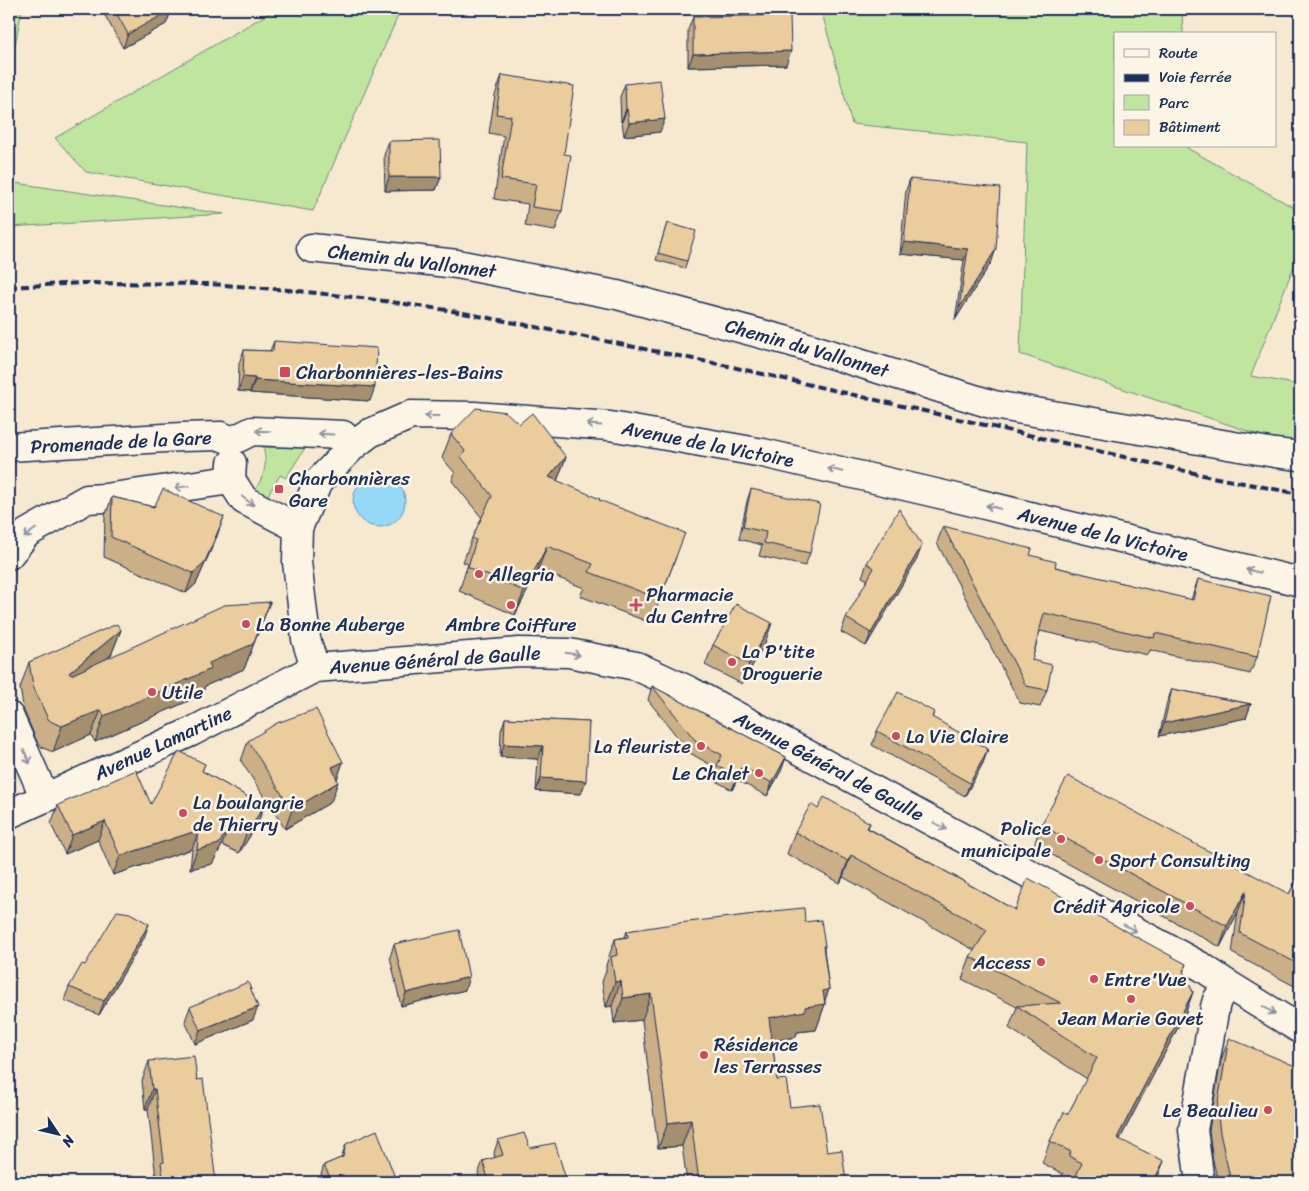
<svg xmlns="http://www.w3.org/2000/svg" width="1309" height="1191" viewBox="0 0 1309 1191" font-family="Sriracha,sans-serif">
	<rect width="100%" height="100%" fill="#f7e9cf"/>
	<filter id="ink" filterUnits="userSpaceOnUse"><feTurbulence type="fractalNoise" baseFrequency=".02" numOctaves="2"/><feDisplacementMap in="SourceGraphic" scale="10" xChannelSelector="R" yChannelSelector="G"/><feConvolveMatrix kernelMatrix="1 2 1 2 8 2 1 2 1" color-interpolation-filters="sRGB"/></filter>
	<g filter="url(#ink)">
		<g fill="#bfe59f" stroke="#6d8a7e">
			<path d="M9,9h13l-13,67z"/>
			<path d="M276,9h125l-88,202 -227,-39 -31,-34z"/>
			<path d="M821,9h361l1,25h-68v112h72v2l113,63v39l-49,126 49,9v56l-32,-3 -248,-84 7,-212 -175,-18z"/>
			<path d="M9,182l215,32 -215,13z"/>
			<path d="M263,447l42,1 -19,30 -6,-3 -15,25 -11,-8c10,-17 14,-26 9,-45z"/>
		</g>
		<circle fill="#95d9f7" stroke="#6495ba" cx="379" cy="501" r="26"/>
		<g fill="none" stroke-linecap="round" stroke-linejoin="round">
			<defs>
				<g id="street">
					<path d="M311,248l146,16 160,31 171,46 206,64 281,48 25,3"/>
					<path d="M232,441l20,-10 91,4 10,11"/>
					<path d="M9,447l173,-10 39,-1 11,5"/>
					<path d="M232,463l-1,17 13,20 54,28"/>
					<path d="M9,555l18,-22 60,-34 18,-1 126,-18"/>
					<path d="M9,716l36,82"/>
					<path d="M1200,1182l-7,-52 22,-123 2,-7 10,-16"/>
				</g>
				<g id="secondary">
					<path d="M315,668l-9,-29 -9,-77 1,-34 20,-46 35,-36 17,-13 41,-18 63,1 136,10 153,27 185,43 352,86"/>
					<path d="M9,814l182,-82 124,-64 204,-16 50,1 67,13 54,25 512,276 25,17 73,45"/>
				</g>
			</defs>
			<use href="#street" stroke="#1b2f5e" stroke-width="31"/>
			<use href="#secondary" stroke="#1b2f5e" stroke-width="31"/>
			<use href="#street" stroke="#fcf5e5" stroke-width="28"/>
			<use href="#secondary" stroke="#fcf5e5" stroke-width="28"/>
			<path stroke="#1b2f5e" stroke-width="4" stroke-dasharray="8 4" stroke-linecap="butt" d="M9,287l72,-4 130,1 78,6 81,9 77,11 79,15 202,41 479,110 93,18"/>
		</g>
		<g fill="#caaf87" stroke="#1b2f5e">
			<path d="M104,9h76l-10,5 -4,10 -43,24 -20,-36z"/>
			<path d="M693,17l93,48 -98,2v-37z"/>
			<path d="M502,75l62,79 -2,57 -7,20 -30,-5 3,-22 -34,-5 10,-63 -15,-3 6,-38z"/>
			<path d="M625,84l35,48 -36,4 -2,-14h-1l-1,-25z"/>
			<path d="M389,141l52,36 -5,13 -51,1 -1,-36z"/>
			<path d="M910,179l82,82 -37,59 9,-60 -64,-6 6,-64z"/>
			<path d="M667,223l20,38 -2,7 -29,-8z"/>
			<path d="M274,341l96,60 -120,-8v-1l-12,-1 1,-28 5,-13 26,1z"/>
			<path d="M519,424l47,33 -9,24 42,19 77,57 -25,66 -71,-27 4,-8 -46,-18 -23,45 -56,-24 9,-27 -5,-2 9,-24 10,-20 -30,-37 3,-8 -13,-15 9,-24z"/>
			<path d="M751,489l59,64 -5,13 -46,-10 3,-11 -23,-6 8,-38z"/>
			<path d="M112,497l42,10 63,29 -21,48 -10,9 -82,-36 1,-41z"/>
			<path d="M943,526l112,41 136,33 7,-21 59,78 -7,17 -100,-24 -2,5 -108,-24 -8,29 15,30 -7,17 -20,-4 -83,-160z"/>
			<path d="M917,559l-51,87 -25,-14 5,-14 22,-38 -6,-3 5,-14z"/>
			<path d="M270,602l-26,67 -39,17 -3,9 -107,47 -4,-7 -38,17 -10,-4 -5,-4 -14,-33 -4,-23 9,-26 92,-32 -10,25 -3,3z"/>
			<path d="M765,643l-23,41 -37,-19 8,-20z"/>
			<path d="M652,686l134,71 -5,14 -14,25 -30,-16 -5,10 -20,-11 4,-11 -26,-15 -42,-53z"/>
			<path d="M1172,689l79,15 -5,14 -87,18 8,-34z"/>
			<path d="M934,712l-2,6 56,31 -5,14 -18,33 -93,-51 5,-14z"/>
			<path d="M505,718l84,4 -8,72 -45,-3 2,-32 -38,-2 1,-26z"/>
			<path d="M248,741l95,21 -6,17 -6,23 -46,27 -44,-68z"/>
			<path d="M205,764l-3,7 62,35 -7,19 -18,28 -17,-8 -10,19 -22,5 2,-20 -79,26 -15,-35 -33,14 -14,-30 7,-19 93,-1z"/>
			<path d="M818,809l52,14 -2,5 147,82 171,54 -3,9 10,19 -8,22 -65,125 36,43h-87l-8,-4 2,-4 -21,-11 8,-22 18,-27 19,-35 -78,-51 8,-21 -55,-28 8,-22 4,-7 -131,-73 -3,6 -53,-29 8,-22z"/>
			<path d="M1041,825l248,69 11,-21v116l-68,-36 6,-41 -18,35 -186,-102z"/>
			<path d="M773,911l32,11 20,24 -1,3 5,40 -4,11v4l-9,26 -19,2 -1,5 -24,4 5,39 13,27 37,45 19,30h-159l-5,-36 -24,2 -16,-128 -28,3 -2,-17 -6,1 -4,-25 4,-11v-6l9,-26 10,-2 2,-6 145,-19z"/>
			<path d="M144,938l-45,77 -35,-15 5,-13 16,-22z"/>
			<path d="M394,944l71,46 -64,16 -11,-49z"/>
			<path d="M190,1007l63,13 -58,24 -10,-23z"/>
			<path d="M1229,1038l71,144h-82l-6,-26 -3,-26 12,-70z"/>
			<path d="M149,1061l48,19 19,102h-62l2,-4 -8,-69h-3l-3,-28z"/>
			<path d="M498,1140l32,8 33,34h-82l-3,-8 5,-13 12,-3 -1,-5z"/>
			<path d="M346,1144l46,38h-71l-1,-4 4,-13 17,-7z"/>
		</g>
		<g fill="#a48f6e" stroke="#1b2f5e">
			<path d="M167,9h13l-10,5 -4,10 -43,24 5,-14z"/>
			<path d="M791,51l-5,14 -98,2 5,-13z"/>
			<path d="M626,109h1l-5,13h-1z"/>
			<path d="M665,119l-5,13 -36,4 5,-13z"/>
			<path d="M389,177h52l-5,13 -51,1z"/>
			<path d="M904,242l64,7 -4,11 -64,-6z"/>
			<path d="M996,249l-4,12 -37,59 4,-12z"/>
			<path d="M243,377l12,1 -5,14 -12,-1z"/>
			<path d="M255,380l120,7 -5,14 -120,-8z"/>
			<path d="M566,457l-9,24 -8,-4z"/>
			<path d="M224,517l-7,19 -21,48 -10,9 7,-20z"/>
			<path d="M922,545l-5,14 -51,87 5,-13z"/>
			<path d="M547,546l-9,24 -23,45 9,-24z"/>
			<path d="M270,602l-26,67 -39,17 -3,9 -107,47 9,-26 105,-53z"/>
			<path d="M772,623l-7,20 -23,41 7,-20z"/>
			<path d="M121,630l-10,25 -51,43 9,-25z"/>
			<path d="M1251,704l-5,14 -87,18 5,-13z"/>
			<path d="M101,710l-10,25 -38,17 9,-26z"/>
			<path d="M504,744l39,2 -5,13 -38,-2z"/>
			<path d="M988,749l-5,14 -18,33 5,-13z"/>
			<path d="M786,757l-5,14 -14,25 5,-13z"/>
			<path d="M343,762l-7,20 -4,-15z"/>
			<path d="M742,767l-5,13 -5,10 5,-14z"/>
			<path d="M541,778l45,3 -5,13 -45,-3z"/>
			<path d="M338,782l-7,20 -46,27 7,-19z"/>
			<path d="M264,806l-7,19 -18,28 7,-19z"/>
			<path d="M105,821l-7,19 -33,14 7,-19z"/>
			<path d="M229,826l-7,19 -10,19 -22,5 7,-19z"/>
			<path d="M199,830l-7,19 -79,26 7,-19z"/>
			<path d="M851,855l-8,22 -3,6 8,-22z"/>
			<path d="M1246,891l-8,21 -18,35 7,-21z"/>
			<path d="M149,924l-5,14 -45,77 5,-14z"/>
			<path d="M469,977l-4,13 -64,16 5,-13z"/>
			<path d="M621,981l-9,25 -6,1 9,-25z"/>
			<path d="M829,989l-6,16 2,-1 -9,26 -19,2 -1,5 -36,6 9,-25 36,-11 18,-16z"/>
			<path d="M1193,992l-8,22 -76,146 8,-22z"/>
			<path d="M651,994l-9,26 -28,3 9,-25z"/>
			<path d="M258,1007l-5,13 -58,24 5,-14z"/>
			<path d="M152,1089h3l-7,20h-3z"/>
			<path d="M691,1120l-9,26 -24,2 10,-25z"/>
			<path d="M1164,1161l-8,21h-3z"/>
			<path d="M394,1175l-2,7h-10l1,-2z"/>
			<path d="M565,1176l-2,6h-21z"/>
		</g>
		<g fill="#ebcc9d" stroke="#1b2f5e">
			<path d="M114,9h57v1l-43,24z"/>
			<path d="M790,15l1,36 -98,3v-37z"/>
			<path d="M502,75l72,11 -10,68 7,1 -9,56 -30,-4 4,-23 -35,-5 10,-63 -15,-2z"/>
			<path d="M660,80l5,39 -36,4 -2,-14h-1l-1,-25z"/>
			<path d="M440,140l1,37h-52v-36z"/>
			<path d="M910,179l90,9 -4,61 -37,59 9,-59 -64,-7z"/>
			<path d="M667,223l29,8 -9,30 -29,-8z"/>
			<path d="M274,341l103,7 -2,39 -120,-7v-2l-12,-1 1,-27 29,1z"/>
			<path d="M476,408l30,4 13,12 13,-11 34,44 -17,20 51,22 -1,1 86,33 -25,66 -71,-27 4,-8 -46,-18 -23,45 -56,-24 8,-27 -4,-2 20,-42 -31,-39 4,-6 -14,-17z"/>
			<path d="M163,489l61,28 -20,47 -11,9 -82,-36 1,-40 42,10z"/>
			<path d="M751,489l69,15 -10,49 -46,-10 2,-11 -23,-5z"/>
			<path d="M899,509l23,36 -51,88 -25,-15 28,-50 -7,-5z"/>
			<path d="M943,526l89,23 -2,6 26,7 -1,5 138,33 5,-21 73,17 -14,61 -102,-24 -1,5 -110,-25 -12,47 20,5 -5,25 -21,-4z"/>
			<path d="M270,602l-17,42 -44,19 2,6 -107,47 -3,-6 -39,16 -10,-4 -4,-3 -15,-33 -4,-24 88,-38 4,6 -52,43 2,2 153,-70z"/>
			<path d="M736,604l36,19 -23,41 -36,-19z"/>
			<path d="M652,686l134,71 -14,26 -30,-16 -5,9 -20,-10 5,-11 -27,-15z"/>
			<path d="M1172,689l79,15 -87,19z"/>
			<path d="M898,692l36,20 -2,5 56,32 -18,34 -93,-52z"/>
			<path d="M316,709l27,53 -11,5 6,15 -46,28 -44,-69 29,-18z"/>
			<path d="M505,718l84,4 -3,59 -45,-3 2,-32 -39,-2z"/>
			<path d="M179,751l26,13 -3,7 62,35 -18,28 -17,-8 -10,18 -22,6 2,-20 -79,26 -15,-35 -33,14 -14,-30 78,-35 15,34z"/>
			<path d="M1068,776l221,118 11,-21v92l-60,-32 6,-42 -19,35 -186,-101z"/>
			<path d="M824,797l46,26 -3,5 148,82 13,-32 158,86 -3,7 10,21 -76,146 47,23 -11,21h-80l9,-19 -13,-7 2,-4 -21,-11 14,-29 4,2 29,-56 -80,-52 44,-3 -91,-46 17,-27 -136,-75 -3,6 -53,-29 16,-28 7,5z"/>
			<path d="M804,908l1,14 16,-2 4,26h-2l6,43 -6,2 2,13 -20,3v4l-36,7 8,62 9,-1 4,28 30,-3 7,48 15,-2 4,32h-147l-8,-62 -23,3 -17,-129 -28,4 -2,-17 -6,1 -4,-25 6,-2 -2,-16 13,-2 -1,-6 52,-8 94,-11v-1z"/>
			<path d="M117,911l13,2 19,11 -45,77 -35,-14 13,-23 3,1z"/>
			<path d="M459,930l10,47 -63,16 -12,-49z"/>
			<path d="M248,982l10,25 -58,23 -10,-23z"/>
			<path d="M1229,1038l71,30v114h-68l-3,-9 -9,-40 -3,-25z"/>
			<path d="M194,1056l3,24 6,-1 13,103h-52l-3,-19 3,-1 -9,-73h-3l-3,-28z"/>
			<path d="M377,1130l17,45 -11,5 1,2h-52l-8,-17 19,-8 3,-13z"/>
			<path d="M524,1133l6,15 25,-5 10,33 -23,6h-53l-6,-21 20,-6 -5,-15z"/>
		</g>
		<defs><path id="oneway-shaft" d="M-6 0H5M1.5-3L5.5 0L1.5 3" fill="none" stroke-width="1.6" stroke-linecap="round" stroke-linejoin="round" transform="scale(1.25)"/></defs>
		<g stroke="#8c92a2">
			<use href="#oneway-shaft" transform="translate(432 416) rotate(-180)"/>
			<use href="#oneway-shaft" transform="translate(594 425) rotate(-176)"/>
			<use href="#oneway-shaft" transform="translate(263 431) rotate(-178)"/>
			<use href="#oneway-shaft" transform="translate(326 434) rotate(-177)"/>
			<use href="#oneway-shaft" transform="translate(835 470) rotate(-167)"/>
			<use href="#oneway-shaft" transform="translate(182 487) rotate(172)"/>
			<use href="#oneway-shaft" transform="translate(248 501) rotate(37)"/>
			<use href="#oneway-shaft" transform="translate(993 507) rotate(-166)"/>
			<use href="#oneway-shaft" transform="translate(30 533) rotate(143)"/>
			<use href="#oneway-shaft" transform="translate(1253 571) rotate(-166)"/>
			<use href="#oneway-shaft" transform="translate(573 654) rotate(9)"/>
			<use href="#oneway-shaft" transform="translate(27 757) rotate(66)"/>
			<use href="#oneway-shaft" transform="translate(940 826) rotate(28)"/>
			<use href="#oneway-shaft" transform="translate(1130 928) rotate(28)"/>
			<use href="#oneway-shaft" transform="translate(1269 1010) rotate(32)"/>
		</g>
	</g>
	<g fill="#d1495b" stroke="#fcf5e5" stroke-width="2">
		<rect x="279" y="366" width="12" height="12" rx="2.5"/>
		<rect x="274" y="484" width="10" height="10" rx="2.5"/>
		<circle cx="479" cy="574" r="5"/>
		<circle cx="511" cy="605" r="5"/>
		<path d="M633.5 597.5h5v5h5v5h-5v5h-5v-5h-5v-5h5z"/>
		<circle cx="246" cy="624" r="5"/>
		<circle cx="732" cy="662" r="5"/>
		<circle cx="152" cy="692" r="5"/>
		<circle cx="896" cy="736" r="5"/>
		<circle cx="701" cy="746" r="5"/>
		<circle cx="759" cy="773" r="5"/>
		<circle cx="183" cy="813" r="5"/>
		<circle cx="1061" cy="839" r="5"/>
		<circle cx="1099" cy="860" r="5"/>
		<circle cx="1190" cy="906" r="5"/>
		<circle cx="1041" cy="962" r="5"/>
		<circle cx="1094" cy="979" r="5"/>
		<circle cx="1131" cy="999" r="5"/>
		<circle cx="704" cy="1055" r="5"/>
		<circle cx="1268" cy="1110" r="5"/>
	</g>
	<g text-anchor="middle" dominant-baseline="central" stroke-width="5" stroke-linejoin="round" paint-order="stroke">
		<g font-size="19" fill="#1b2f5e" stroke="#fcf5e5">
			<text transform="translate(412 261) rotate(7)">Chemin du Vallonnet</text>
			<text transform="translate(807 348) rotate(16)">Chemin du Vallonnet</text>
			<text transform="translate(121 442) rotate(-3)">Promenade de la Gare</text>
			<text transform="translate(708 444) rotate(11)">Avenue de la Victoire</text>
			<text transform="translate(1103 534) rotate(14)">Avenue de la Victoire</text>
			<text transform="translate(435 660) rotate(-4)">Avenue Général de Gaulle</text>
			<text transform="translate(163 743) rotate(-25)">Avenue Lamartine</text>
			<text transform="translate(829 766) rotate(28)">Avenue Général de Gaulle</text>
		</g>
		<g font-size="19" fill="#1b2f5e" stroke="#fcf5e5" text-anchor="start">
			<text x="296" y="372">Charbonnières-les-Bains</text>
			<text x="289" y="478">Charbonnières<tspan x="289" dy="22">Gare</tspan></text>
			<text x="489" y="574">Allegria</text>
			<text x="646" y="594">Pharmacie<tspan x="646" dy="22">du Centre</tspan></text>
			<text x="256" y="624">La Bonne Auberge</text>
			<text x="511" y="624" text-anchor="middle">Ambre Coiffure</text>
			<text x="742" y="651">La P'tite<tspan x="742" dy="22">Droguerie</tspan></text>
			<text x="162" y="692">Utile</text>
			<text x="906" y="736">La Vie Claire</text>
			<text x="691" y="746" text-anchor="end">La fleuriste</text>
			<text x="749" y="773" text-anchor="end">Le Chalet</text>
			<text x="193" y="802">La boulangrie<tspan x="193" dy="22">de Thierry</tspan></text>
			<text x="1051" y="828" text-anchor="end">Police<tspan x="1051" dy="22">municipale</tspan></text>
			<text x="1109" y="860">Sport Consulting</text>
			<text x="1180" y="906" text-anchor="end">Crédit Agricole</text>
			<text x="1031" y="962" text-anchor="end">Access</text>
			<text x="1104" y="979">Entre'Vue</text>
			<text x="1131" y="1018" text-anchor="middle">Jean Marie Gavet</text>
			<text x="714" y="1044">Résidence<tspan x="714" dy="22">les Terrasses</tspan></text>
			<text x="1258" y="1110" text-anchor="end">Le Beaulieu</text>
		</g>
	</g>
	<rect width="1309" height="1191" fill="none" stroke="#fcf5e5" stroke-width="30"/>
	<rect x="15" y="15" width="1279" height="1161" fill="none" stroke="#1b2f5e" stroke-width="2" filter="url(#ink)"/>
	<rect x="1114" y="32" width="162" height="115" fill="#fcf5e5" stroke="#a2a6af"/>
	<rect x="1124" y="49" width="25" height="8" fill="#fcf5e5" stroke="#a2a6af"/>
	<text x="1159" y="58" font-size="15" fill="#1b2f5e">Route</text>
	<rect x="1124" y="74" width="25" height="8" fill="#1b2f5e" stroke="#a2a6af"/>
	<text x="1159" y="82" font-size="15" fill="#1b2f5e">Voie ferrée</text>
	<rect x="1124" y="95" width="25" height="15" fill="#bfe59f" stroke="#a2a6af"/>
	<text x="1159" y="108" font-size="15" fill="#1b2f5e">Parc</text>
	<rect x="1124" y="120" width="25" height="15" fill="#ebcc9d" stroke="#a2a6af"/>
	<text x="1159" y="132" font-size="15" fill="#1b2f5e">Bâtiment</text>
	<g transform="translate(58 1134) rotate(125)" stroke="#fcf5e5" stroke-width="4" paint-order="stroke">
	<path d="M0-4L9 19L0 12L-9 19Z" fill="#1b2f5e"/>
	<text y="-8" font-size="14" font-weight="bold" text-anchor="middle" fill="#1b2f5e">N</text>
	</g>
</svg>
